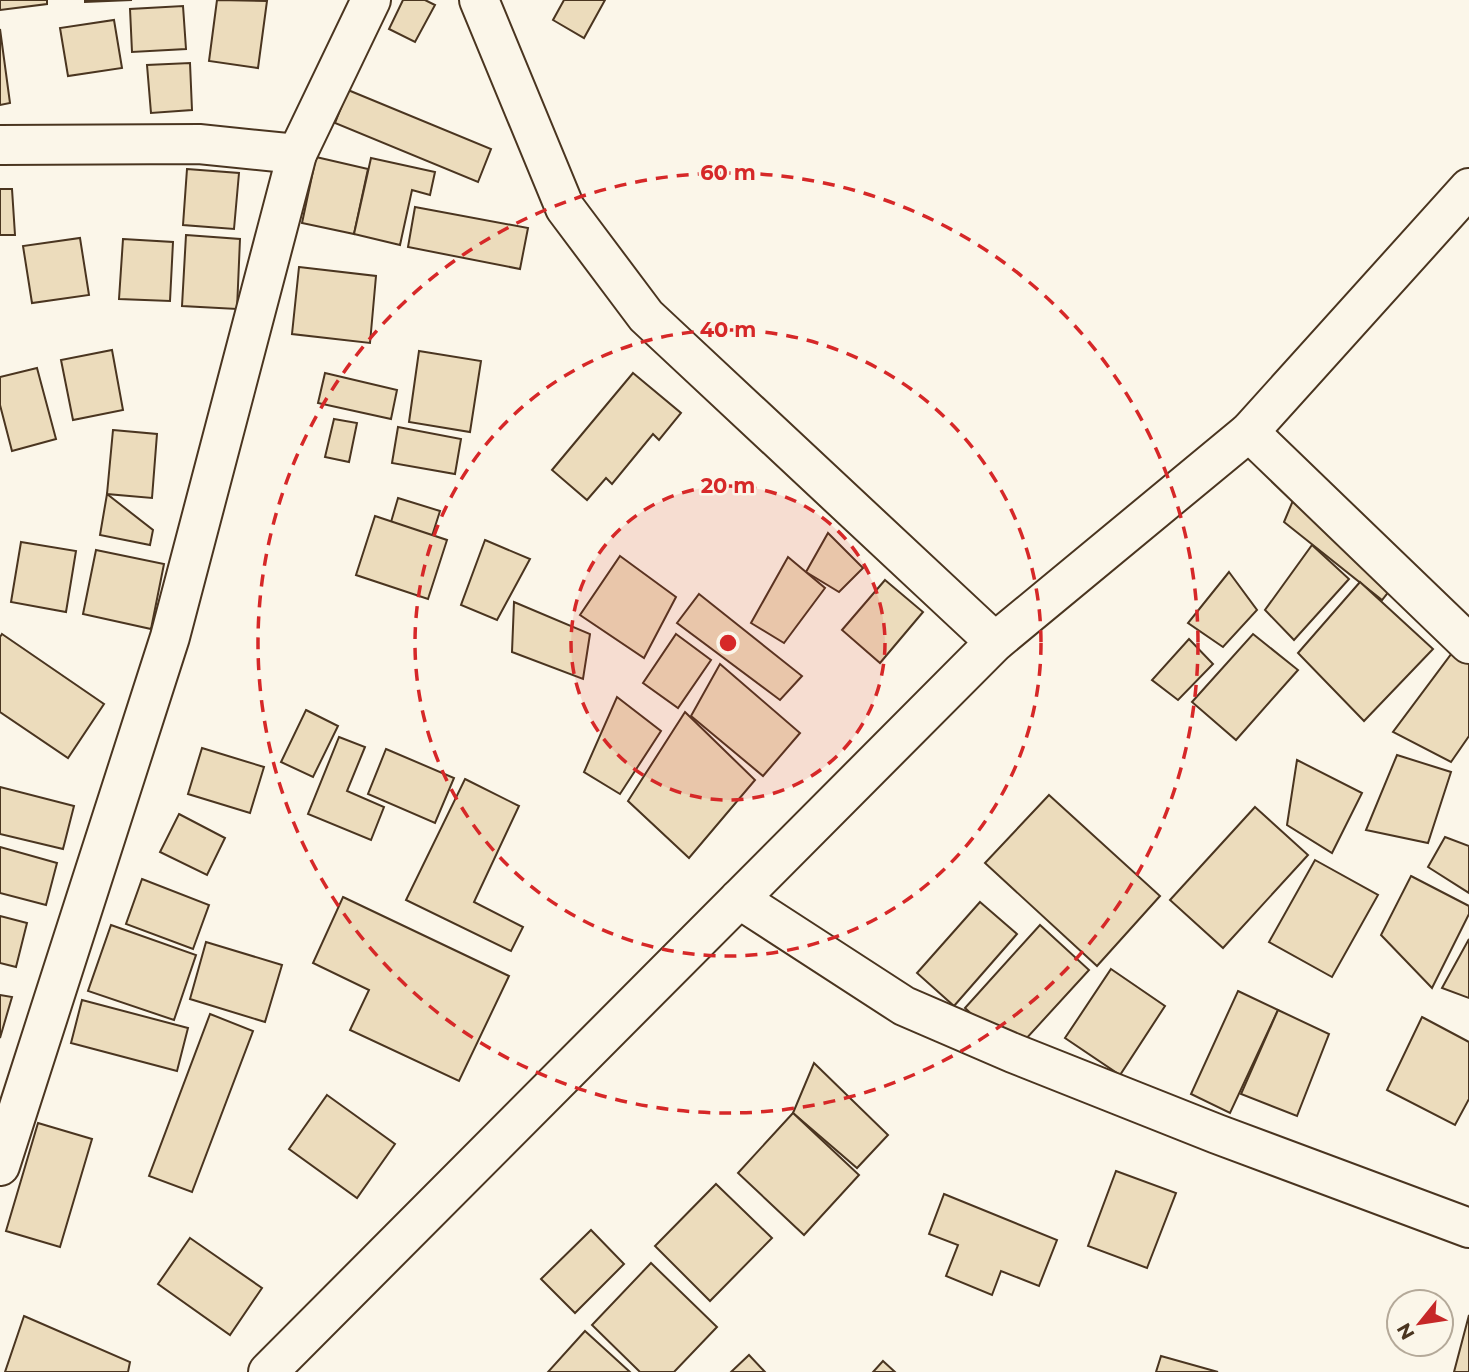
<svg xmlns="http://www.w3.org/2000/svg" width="1469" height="1372" viewBox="0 0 1469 1372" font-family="Montserrat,sans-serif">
	<rect width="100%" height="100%" fill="#fbf6e9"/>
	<g fill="#ecdcbc" stroke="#4a3520" stroke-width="2">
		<path d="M0,0h47v4l-47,6z"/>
		<path d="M85,0h47l-47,2z"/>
		<path d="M217,0l50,1 -9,67 -49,-7z"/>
		<path d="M403,0h22l10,5 -20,37 -26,-13z"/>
		<path d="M564,0h41l-21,38 -31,-18z"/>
		<path d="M183,6l3,43 -54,3 -2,-43z"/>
		<path d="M114,20l8,48 -54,8 -8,-48z"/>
		<path d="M0,29l10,74 -10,2z"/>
		<path d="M190,63l2,47 -41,3 -4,-48z"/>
		<path d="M348,90l143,59 -13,33 -143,-59z"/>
		<path d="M316,157l52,12 -14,65 -52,-11z"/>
		<path d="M371,158l64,14 -5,23 -18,-5 -12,55 -46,-11z"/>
		<path d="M187,169l52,4 -5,56 -51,-4z"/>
		<path d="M0,189h12l3,46h-15z"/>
		<path d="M415,207l113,21 -8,41 -112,-22z"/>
		<path d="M186,235l54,4 -3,70 -55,-3z"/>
		<path d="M80,238l9,57 -57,8 -9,-57z"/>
		<path d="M123,239l50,3 -3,59 -51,-2z"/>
		<path d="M299,267l77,9 -6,67 -78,-9z"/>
		<path d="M112,350l11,60 -50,10 -12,-60z"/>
		<path d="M419,351l62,10 -11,71 -61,-10z"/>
		<path d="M37,368l19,71 -44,12 -12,-46v-28z"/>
		<path d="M325,373l72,17 -6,29 -73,-16z"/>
		<path d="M633,373l48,40 -22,27 -6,-6 -41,50 -6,-6 -19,22 -35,-30z"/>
		<path d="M334,419l23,4 -8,39 -24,-5z"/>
		<path d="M398,427l63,12 -6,35 -63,-11z"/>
		<path d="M113,430l44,4 -5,64 -45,-4z"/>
		<path d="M1297,491l101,89 -16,20 -98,-78z"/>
		<path d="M107,494l46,36 -3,15 -50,-10z"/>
		<path d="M398,498l42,13 -8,25 -41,-14z"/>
		<path d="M375,516l72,24 -19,59 -72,-24z"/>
		<path d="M828,533l35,35 -24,24 -33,-20z"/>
		<path d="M485,540l45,19 -33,61 -36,-15z"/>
		<path d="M21,542l55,9 -10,61 -55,-10z"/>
		<path d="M1312,545l37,34 -55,61 -29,-30z"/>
		<path d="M96,550l68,14 -13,65 -68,-15z"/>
		<path d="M620,556l56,41 -32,61 -64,-43z"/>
		<path d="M788,557l37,31 -41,55 -33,-20z"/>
		<path d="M1229,572l28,38 -34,37 -35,-24z"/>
		<path d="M885,580l38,32 -43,51 -38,-33z"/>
		<path d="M1360,582l73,67 -69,72 -66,-68z"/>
		<path d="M699,594l103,82 -22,24 -103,-77z"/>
		<path d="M514,602l76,32 -7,45 -71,-27z"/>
		<path d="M2,634l102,70 -36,54 -68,-46v-75z"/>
		<path d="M676,634l35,26 -33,48 -35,-25z"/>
		<path d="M1253,634l45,36 -62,70 -44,-38z"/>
		<path d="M1189,639l24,25 -35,36 -26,-20z"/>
		<path d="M1455,649l14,10v77l-18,26 -58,-30z"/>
		<path d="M720,664l80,69 -37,43 -72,-60z"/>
		<path d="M617,697l44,34 -41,63 -36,-22z"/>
		<path d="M306,710l32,16 -25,51 -32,-15z"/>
		<path d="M685,712l70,68 -66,78 -61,-57z"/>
		<path d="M339,737l26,10 -18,44 37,16 -13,33 -63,-26z"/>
		<path d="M202,748l62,19 -14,46 -62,-19z"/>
		<path d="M386,749l68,29 -19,45 -67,-29z"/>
		<path d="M1397,755l54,17 -23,71 -62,-13z"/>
		<path d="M1297,760l65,33 -30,60 -45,-28z"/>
		<path d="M465,779l54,27 -45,96 49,25 -12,24 -105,-51z"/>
		<path d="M0,787l74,19 -11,43 -63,-15z"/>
		<path d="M1049,795l111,101 -63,70 -112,-103z"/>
		<path d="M1255,807l53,48 -85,93 -53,-48z"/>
		<path d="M179,814l46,24 -18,37 -47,-23z"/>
		<path d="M1445,837l24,9v47l-41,-26z"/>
		<path d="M0,847l57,16 -11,42 -46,-12z"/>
		<path d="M1315,860l63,35 -46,82 -63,-35z"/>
		<path d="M1411,876l58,30v8l-37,74 -51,-53z"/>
		<path d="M142,879l67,26 -16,44 -67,-25z"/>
		<path d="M343,897l166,79 -50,105 -109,-51 19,-40 -56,-27z"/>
		<path d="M980,902l37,32 -63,72 -37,-33z"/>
		<path d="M0,916l27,7 -11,44 -16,-4z"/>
		<path d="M111,925l85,30 -22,65 -86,-29z"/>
		<path d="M1040,925l49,45 -76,83 -48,-45z"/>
		<path d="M1469,939v59l-27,-10z"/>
		<path d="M206,942l76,23 -17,57 -75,-23z"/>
		<path d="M1111,969l54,37 -45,69 -55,-37z"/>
		<path d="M1238,991l40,19 -48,103 -39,-19z"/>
		<path d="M0,995l12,2 -12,41z"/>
		<path d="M82,1000l106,28 -11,43 -106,-28z"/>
		<path d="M1278,1010l51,24 -32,82 -56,-22z"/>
		<path d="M210,1014l43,17 -61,161 -43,-16z"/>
		<path d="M1422,1017l47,25v57l-14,26 -68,-35z"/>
		<path d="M814,1063l74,72 -31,33 -64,-55z"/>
		<path d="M327,1095l68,49 -38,54 -68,-49z"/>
		<path d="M793,1113l66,62 -55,60 -66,-62z"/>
		<path d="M38,1123l54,16 -32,108 -54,-16z"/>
		<path d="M1116,1171l60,22 -29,75 -59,-22z"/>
		<path d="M716,1184l56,54 -62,63 -55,-55z"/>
		<path d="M944,1194l113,46 -18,46 -38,-15 -9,24 -46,-19 12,-31 -29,-11z"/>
		<path d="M591,1230l33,34 -49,49 -34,-34z"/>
		<path d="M190,1238l72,50 -32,47 -72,-51z"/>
		<path d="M651,1263l66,64 -43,45h-34l-48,-47z"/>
		<path d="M1469,1315v57h-15z"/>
		<path d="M24,1316l106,46 -2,10h-123z"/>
		<path d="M585,1331l45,41h-82z"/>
		<path d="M749,1355l16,17h-34z"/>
		<path d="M1161,1356l57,16h-62z"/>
		<path d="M883,1361l12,11h-22z"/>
	</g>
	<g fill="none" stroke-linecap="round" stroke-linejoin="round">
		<defs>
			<g id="street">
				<path d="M479,0l86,208 81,108 349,326"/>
				<path d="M0,145l199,-1 98,10"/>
				<path d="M1249,432l220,212"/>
				<path d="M739,899l165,107 109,47 204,81 252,94"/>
				<path d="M0,1166l170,-529 127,-483 74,-154"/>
			</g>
			<path id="primary" d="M268,1372l727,-730 254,-210 220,-244"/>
		</defs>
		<use href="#street" stroke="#4a3520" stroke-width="42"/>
		<use href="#primary" stroke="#4a3520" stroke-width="42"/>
		<use href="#street" stroke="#fbf6e9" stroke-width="38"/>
		<use href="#primary" stroke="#fbf6e9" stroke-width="38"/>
	</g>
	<circle cx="728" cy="643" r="157" fill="#d62828" fill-opacity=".12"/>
	<g fill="none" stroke="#d62828" stroke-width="3.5" stroke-dasharray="12 9">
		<circle cx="728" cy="643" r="157"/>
		<circle cx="728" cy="643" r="313"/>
		<circle cx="728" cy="643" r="470"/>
	</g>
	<circle cx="728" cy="643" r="10" fill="#d62828" stroke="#fbf6e9" stroke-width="3.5"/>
	<g font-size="21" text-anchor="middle" font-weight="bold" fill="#d62828" stroke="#fbf6e9" stroke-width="5" stroke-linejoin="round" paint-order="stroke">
		<text x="728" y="180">60 m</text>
		<text x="728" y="337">40 m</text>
		<text x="728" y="493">20 m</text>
	</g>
	<g transform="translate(1420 1323) rotate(240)"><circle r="33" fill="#fbf6e9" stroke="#b4a999" stroke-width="2"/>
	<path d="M0-5L12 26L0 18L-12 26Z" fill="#c62828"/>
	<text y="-10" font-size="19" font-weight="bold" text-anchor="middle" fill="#4a3520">N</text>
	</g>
</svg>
